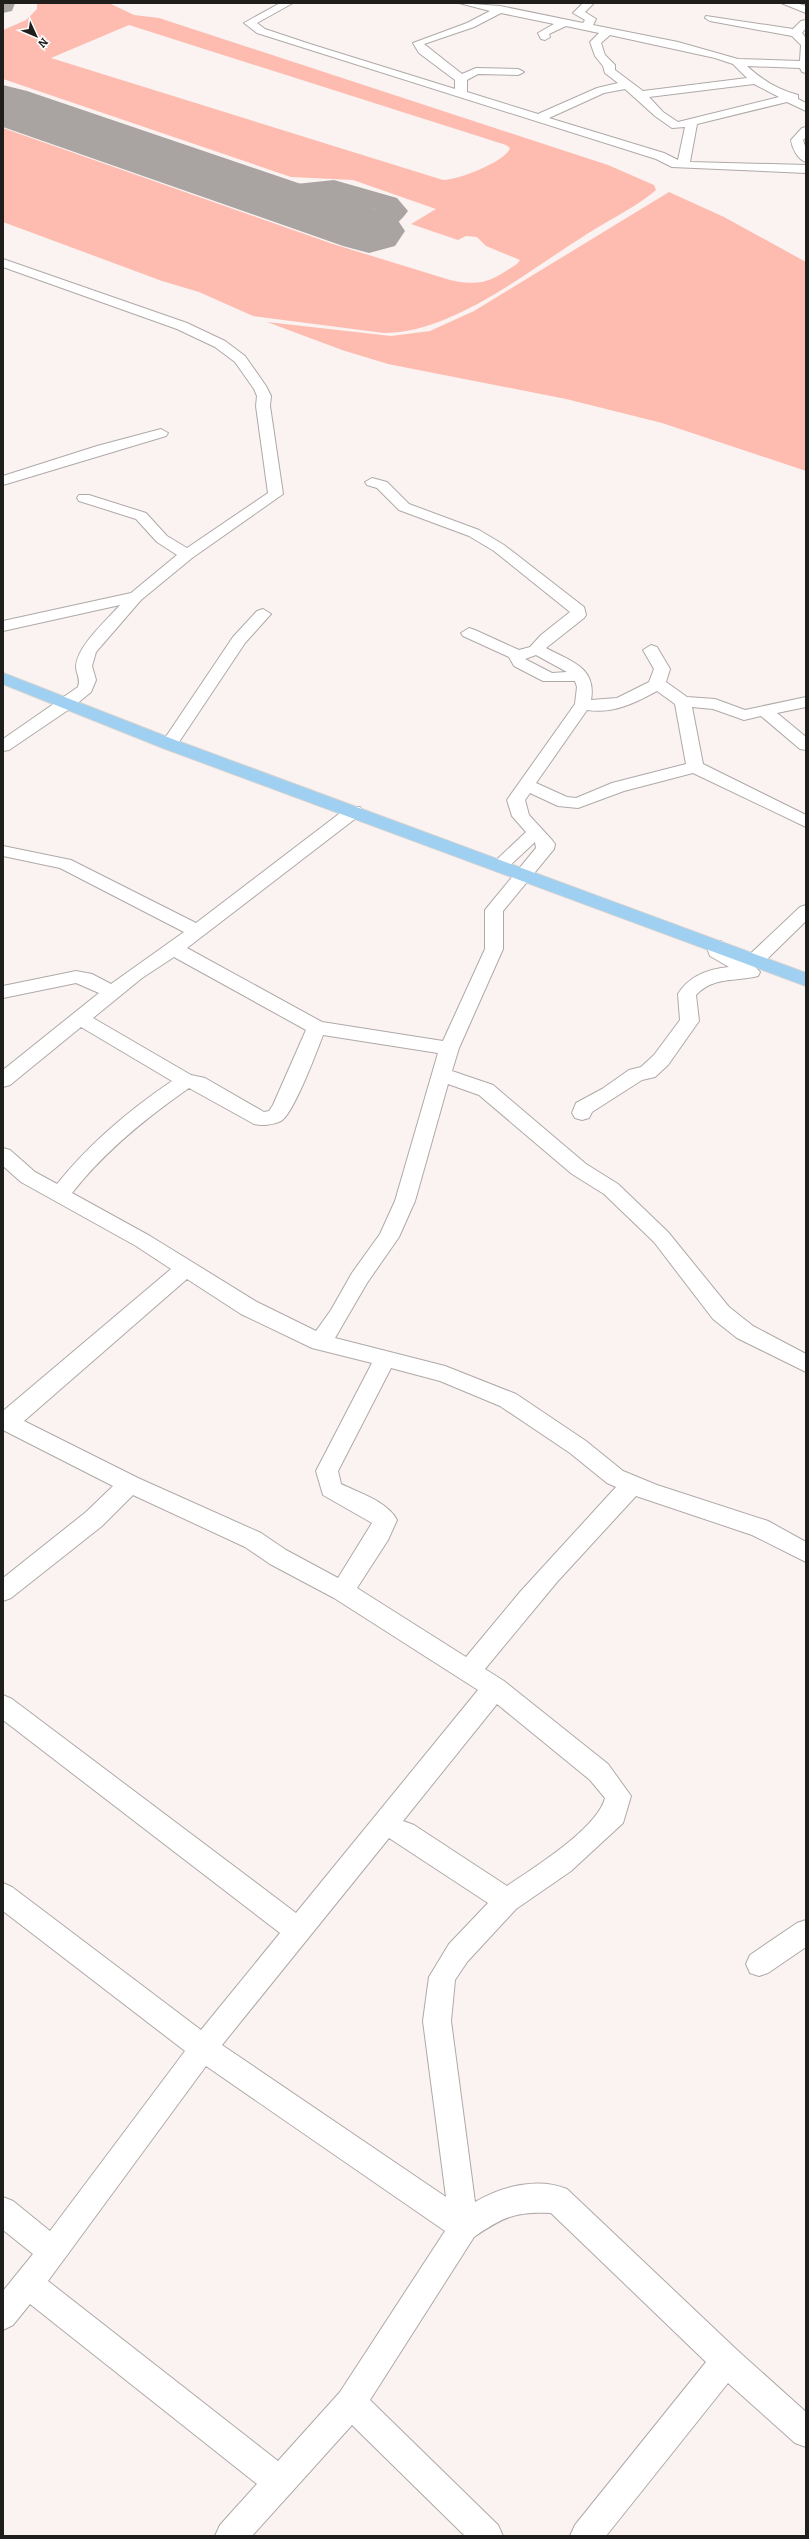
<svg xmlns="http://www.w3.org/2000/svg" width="809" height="2539" viewBox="0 0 809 2539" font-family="Bitter,serif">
	<rect width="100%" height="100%" fill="#faf3f1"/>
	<g fill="#febcb0" fill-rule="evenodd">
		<path d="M37,3h72l25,12 25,3 449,147 46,20 2,5c-18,16 -51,32 -72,46 -56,35 -132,97 -200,97l-131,-17 -54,-24 -37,-11 -159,-59v-94l330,116 117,36c32,7 41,1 67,-16l3,-4 -34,-14 -9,-9 -11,-1 -8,4 -47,-16 25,-15 -83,-29 -62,-3 -288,-98v-49l23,-10 11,-11zM129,25l377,120 4,3c-5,14 -52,32 -67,32l-392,-122z"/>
		<path d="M669,192l55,25 82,45v209l-144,-48 -96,-24 -178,-35 -46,-14 -75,-28 124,14 39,-5 44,-20z"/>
	</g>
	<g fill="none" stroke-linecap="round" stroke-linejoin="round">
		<g fill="#a9a4a2" fill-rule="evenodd">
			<path d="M3,3h12l-3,8 -9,2z"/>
			<path d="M334,180l63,18 11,13c-23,33 -64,32 -98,18l-12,-18 4,-6c19,-5 19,0 31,13 10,10 35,1 44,-6v-2l-44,-13 -66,8 -10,-3 -4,-6 4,-6 10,-3z"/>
		</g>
		<path fill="#a9a4a2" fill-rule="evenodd" d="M3,85l24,6 368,125 10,15 -10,15 -26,7 -26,-7 -340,-119z"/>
		<defs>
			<g id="minor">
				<path d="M280,3h13l-36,20 8,6 45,15 145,45v-9l-36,-27 -6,-10 54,-20 23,-12 -31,-8 41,3 83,17 2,-3 -12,-7 10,-10h11l-9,9 11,7 -3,6 85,17 60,17 62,2 1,-16 -9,-9 -82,-15 -5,-3 1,-2 87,13 8,-8 5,-1v8l-4,5 4,5v35l-4,-1 -2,-4 -53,-2c15,14 32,24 51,29v4l8,4v8l-19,-9 -90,22 -7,38 116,3v8l-134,-6 -16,-8 -399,-126 -13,-10zM501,13l53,11 -16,9 3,6 4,1 5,-3 -1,-3 17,-8 33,7 -9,9 5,14 8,10 2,7 13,10 -21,5 -59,26 -71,-22v-12l11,-6 40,1 6,-3 -6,-3 -42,-1 -14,6 -38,-30 50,-17zM610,35l105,23 18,6 14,14 -104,13 -28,-21v-5l-10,-10 -4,-12zM754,84l25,13 -101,25 -15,-10 -14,-15zM625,89l30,27 17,12 13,-1 -7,33 -14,-7 -115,-35 55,-25z"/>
				<path d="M781,3h15l10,3v7z"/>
				<path d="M806,127v10l-3,3 3,9v13c-8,-2 -14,-14 -15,-22l11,-12z"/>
				<path d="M3,259l184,64 38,18 20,15 21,30 5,10 -1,10 13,88 -91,64 -51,42 -45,52 -4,14 4,14 -5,12 -17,14 -65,44 -6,1v-12l75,-52c3,-9 -2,-13 -2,-21 1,-20 31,-46 44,-61l-117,26v-10l128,-28 46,-38 -20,-13 -21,-23 -57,-18 -2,-3 2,-3h10l57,18 21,23 20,12 81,-55 -12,-87 1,-10 -3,-7 -19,-27 -20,-15 -38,-18 -174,-62z"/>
				<path d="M161,429l7,4 -2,3 -163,49v-9l94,-30z"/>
				<path d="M372,478l15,4 22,22 70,26 25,15 80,62 2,8 -2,3 -38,30c24,13 51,19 45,52l26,-2 32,-16 5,-13 -11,-19 8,-5 6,2 13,22 -4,13 21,15 28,2 30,11 61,-13v10l-29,6 29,24v13l-6,-1 -39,-33 -17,4 -31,-11 -21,-2 11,57 103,51v12l-113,-54 -69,18 -46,17 -20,-2 -28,-13 -5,7 4,15 23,25 3,4 -1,5 -51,62v38l-44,99 -7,23 41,14 93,79 32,20 50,48 61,75 24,19 53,28v18l-69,-34 -24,-19 -59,-77 -50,-48 -32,-20 -93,-79 -31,-11 -33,117 -16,36 -32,46 -32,55 110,28 71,28 70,47 37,30 34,14 111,36 38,21v20l-54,-27 -116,-39 -79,86 -72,87 19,12 104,83 23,32 -8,27 -52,48 -55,38 -49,53 -12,18 -4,41 24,181c27,-16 63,-25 92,-13l170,161 69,62v35l-11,-4 -67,-60 -122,153h-36l5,-11 131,-163 -155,-149c-35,-2 -48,4 -77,24l-104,163 128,125 5,11h-38l-113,-111 -100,111h-37l5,-11 37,-41 -227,-180 -17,21 -10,5v-39l30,-37 -30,-24v-33l10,4 37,30 135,-180 -182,-140v-28l9,4 189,143 79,-97 -277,-213v-25l9,4 284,214 182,-223 -144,-92 -64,-34 -25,-17 -112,-52 -31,31 -91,72 -8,3v-23l83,-66 27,-26 -110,-56v-19l168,-142 -35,-23 -115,-64 -18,-16v-18l7,2 25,22 22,12c32,-40 72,-74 115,-103l-91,-54 -71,58 -7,2v-17l96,-77 -23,-10 -73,15v-12l73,-15 16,3 19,10 73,-52 -124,-64 -57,-12v-10l68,14 125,63 152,-116h12l3,4 -3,4 -173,133 135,74 121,19 42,-92v-39l51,-62 -1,-6 -29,27h-12l-3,-4 35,-33 -14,-16 -5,-16 68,-96 2,-17 -2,-6h-32l-29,-15 -5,-9 -46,-21 -2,-3 8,-5 6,2 44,20 11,-3 11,-12 29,-23 -76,-61 -25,-15 -70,-26 -22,-22 -10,-3 -2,-3zM536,655l31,17 -15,1 -27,-14zM657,691l18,13 11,60 -74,19 -36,15 -9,-1 -31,-14 51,-73c26,4 48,-7 70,-19zM174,957l132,73 -33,75 -4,6 -5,1 -59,-34 -14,-3 -98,-57 49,-40zM323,1035l115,18 -43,148 -15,33 -28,39 -21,37 -15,21 -59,-29 -107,-66 -78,-43c33,-42 74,-75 117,-105l65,36c8,2 19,1 27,-3 12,-6 36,-70 42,-86zM187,1279l54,35 71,34 60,15 -56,108 7,24 49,28 -34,55 -52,-28 -25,-17 -123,-55 -114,-57zM391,1368l49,13 60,25 70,47 37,30 9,4 -96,105 -54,65 -109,-69 31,-48 9,-20c-10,-19 -38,-27 -56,-36l-3,-13zM497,1704l93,76 15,18c-7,30 -73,71 -98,88l-93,-61 -11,-4zM389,1838l99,65 -39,41 -20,33 -6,44 23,176 -224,-152zM206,2066l239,165 -105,161 -62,69 -230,-180z"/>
				<path d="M263,609l8,5 -26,29 -70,105h-12l-2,-4 72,-107 24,-26z"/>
				<path d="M806,905v16l-44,43 -8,2 6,6 -2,4c-23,6 -44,0 -62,19l3,26 -31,44 -13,12 -13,3 -50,32 -3,6 -7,2 -7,-2 -3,-5 4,-10 26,-14 27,-19 12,-3 13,-12 26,-35 -2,-26c11,-18 30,-25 51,-27l-19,-11 -4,-11 3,-4h12l4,8 22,13 1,-6 52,-49z"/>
				<path d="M806,1920v27l-38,26 -9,3 -9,-3 -4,-9 4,-9 47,-32z"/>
			</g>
			<path id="major" d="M3,673l172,67 631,233v13l-643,-238 -160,-64z"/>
		</defs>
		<use href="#minor" stroke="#afa9a8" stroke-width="2"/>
		<use href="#major" stroke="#d2d2d2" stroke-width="2"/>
		<use href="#minor" fill="#fff" fill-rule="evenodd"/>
		<use href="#major" fill="#9fd0f1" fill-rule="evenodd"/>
	</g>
	<rect width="809" height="2539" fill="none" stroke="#201d1d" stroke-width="8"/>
	<g transform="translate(36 36) rotate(134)" stroke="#ffffff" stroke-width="3" paint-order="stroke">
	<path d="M0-3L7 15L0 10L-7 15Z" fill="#201d1d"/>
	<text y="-6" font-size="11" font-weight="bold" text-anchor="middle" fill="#201d1d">N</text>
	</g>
</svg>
